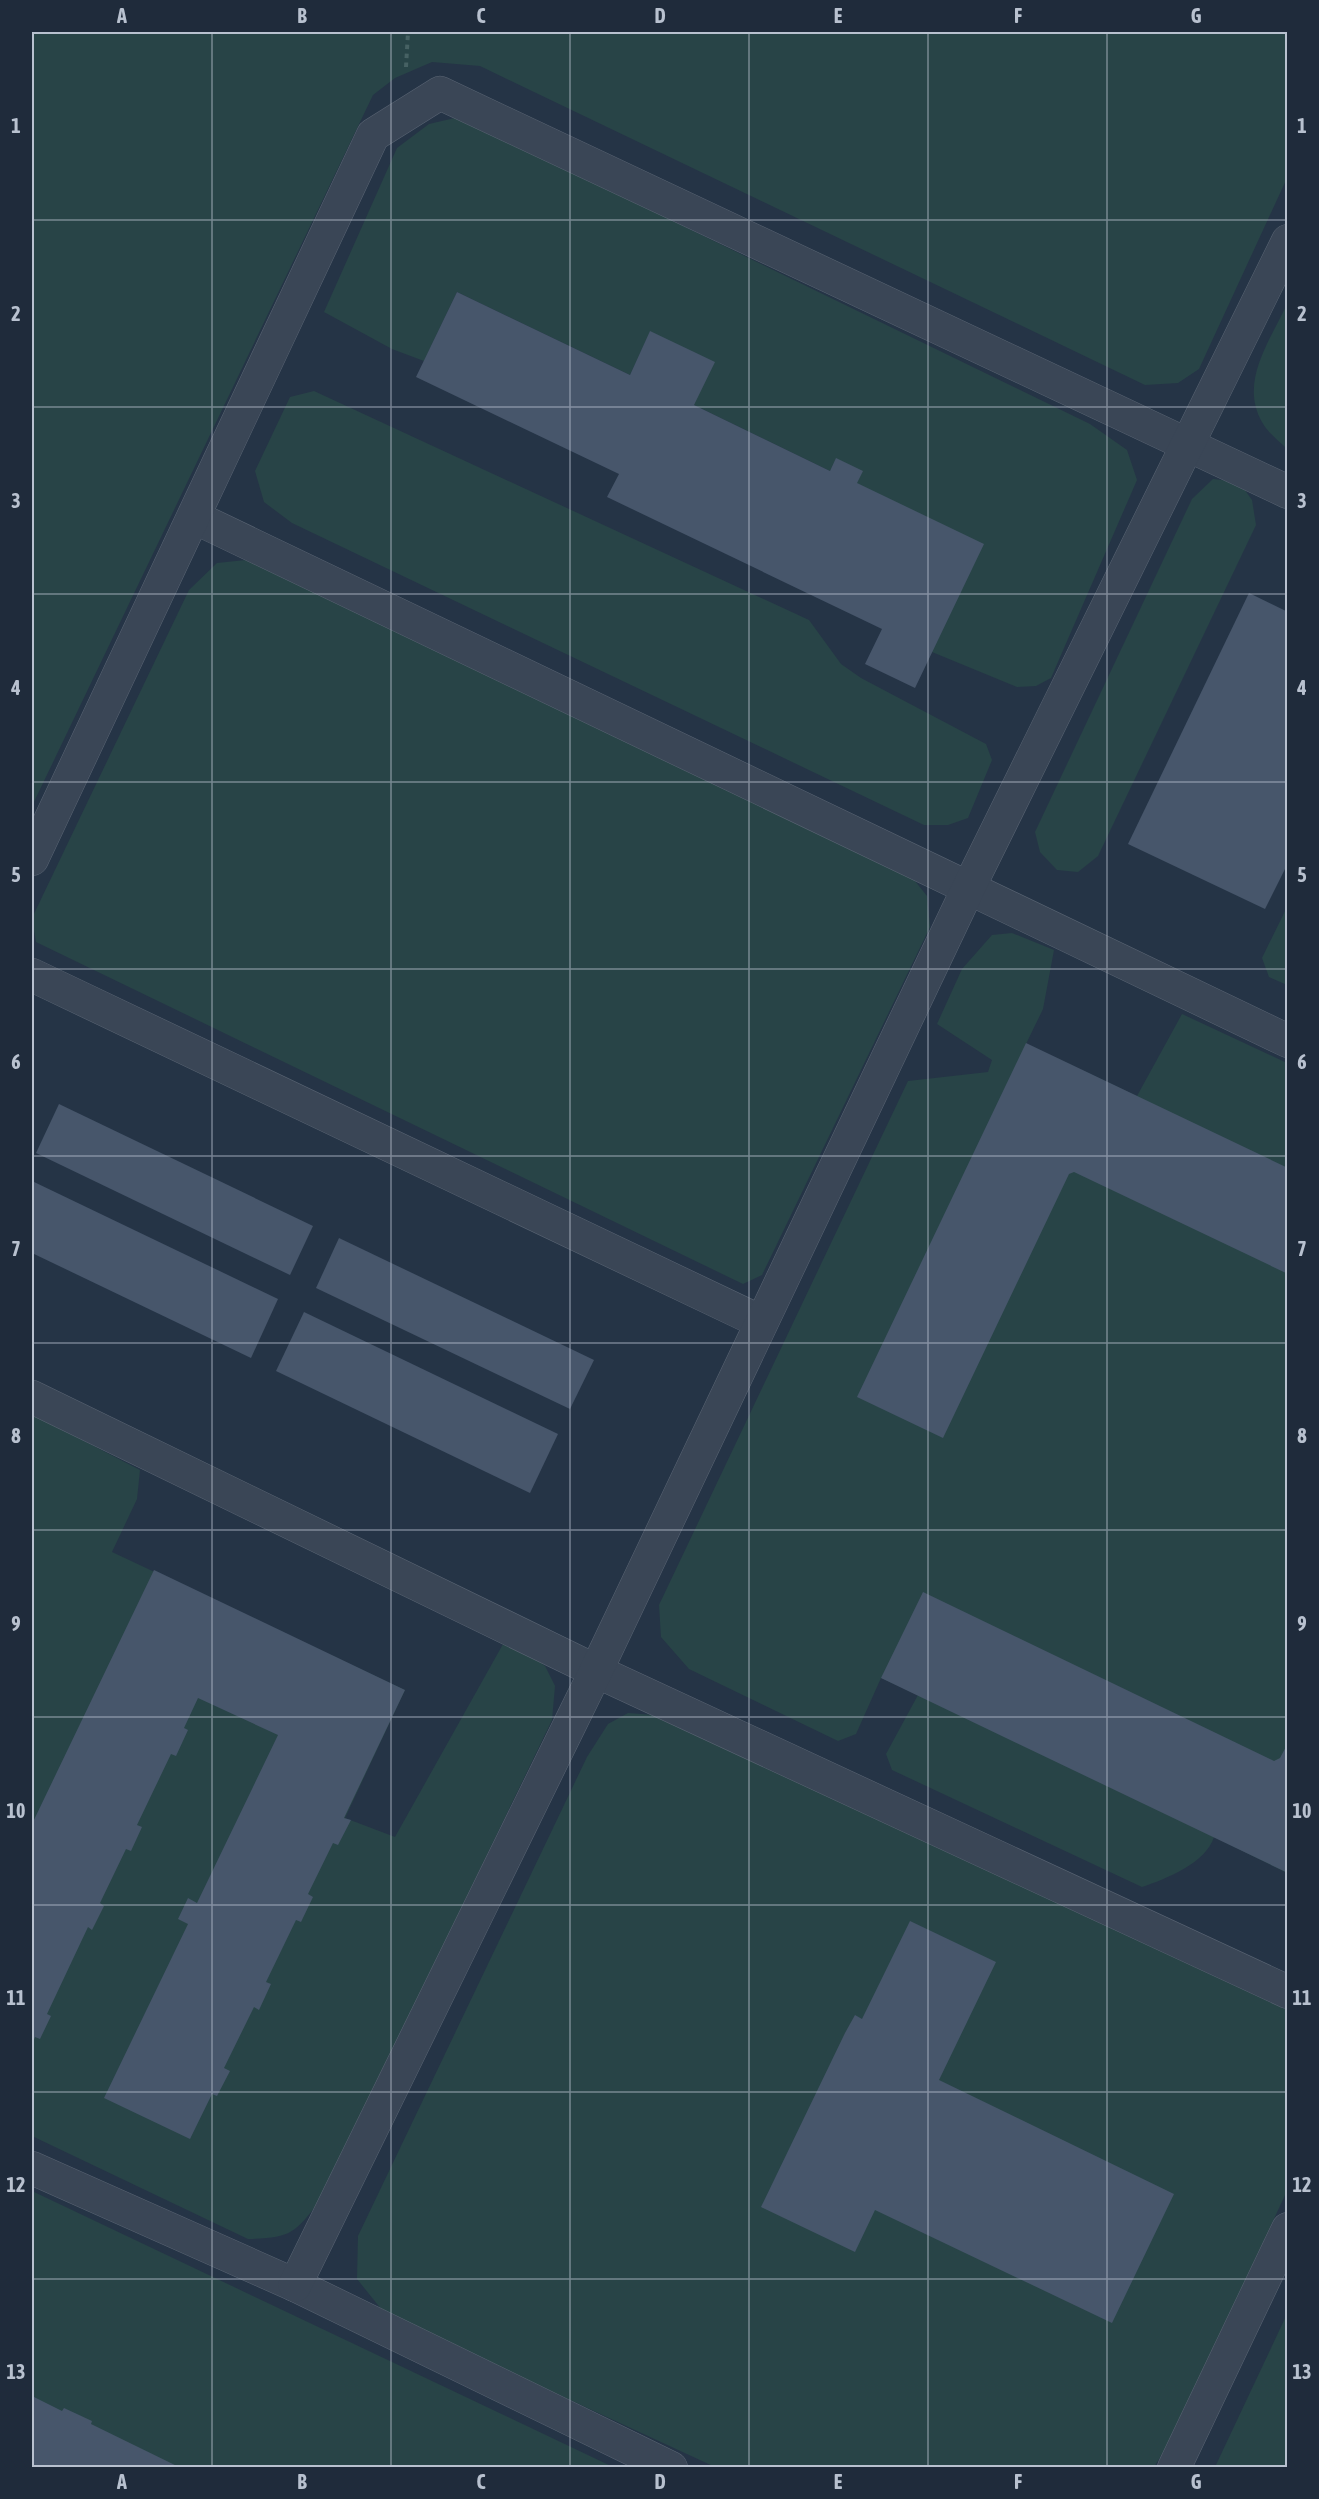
<svg xmlns="http://www.w3.org/2000/svg" width="1319" height="2499" viewBox="0 0 1319 2499" font-family="'Asap Condensed',sans-serif">
	<rect width="100%" height="100%" fill="#253446"/>
	<g fill="#284447">
		<path d="M32,32h1255v146l-88,191 -21,14 -33,2 -665,-319 -48,-4 -37,16 -22,17 -341,711z"/>
		<path d="M459,117l631,307 37,26 10,30 -86,198 -15,8 -19,1 -85,-35 -75,-169 -21,-24 -6,12 -136,-66 -44,-73 -20,43 -173,-83 -33,69 -32,-12 -68,-37 73,-164 32,-24z"/>
		<path d="M1287,304v145c-8,-8 -20,-17 -25,-27 -23,-40 8,-81 25,-118z"/>
		<path d="M314,391l495,229 32,44 20,14 125,66 6,16 -24,58 -20,7h-24l-632,-302 -28,-21 -9,-31 35,-74z"/>
		<path d="M1213,479l26,3 13,18 4,25 -158,331 -20,16 -21,-2 -17,-18 -5,-20 157,-333z"/>
		<path d="M255,559l656,317 16,20 3,31 -168,348 -19,9 -707,-342 -4,-24 157,-328 28,-27z"/>
		<path d="M1287,907v78l-18,-8 -7,-19z"/>
		<path d="M1012,933l42,17 -11,59 -17,35 111,52 45,-82 105,49v810l-73,-36c-8,26 -48,42 -72,50l-250,-117 -6,-16 32,-59 -37,-17 -25,56 -18,7 -149,-72 -28,-32 -2,-32 249,-524 80,-9 4,-12 -55,-36 25,-55 30,-34z"/>
		<path d="M32,1414l108,56 -3,29 -25,53 293,138 -60,128 50,19 112,-200 38,29 10,20 -3,34 -233,482c-25,32 -29,36 -71,37l-216,-103z"/>
		<path d="M628,1713l26,2 633,295v181l-117,250 -16,26h-439l-329,-152 -29,-36 1,-43 229,-479 21,-33z"/>
		<path d="M32,2191l581,276h-581z"/>
		<path d="M1287,2314v150l-1,4 -71,-1z"/>
	</g>
	<g fill="#47566b">
		<path d="M457,292l173,83 20,-44 65,31 -21,43 136,66 6,-13 27,13 -6,12 127,61 -69,144 -50,-24 17,-35 -275,-132 12,-23 -203,-97z"/>
		<path d="M1249,593l39,19v251l-23,46 -137,-65z"/>
		<path d="M1026,1043l262,125v106l-214,-102 -5,2 -126,264 -86,-41z"/>
		<path d="M59,1104l254,122 -23,49 -254,-122z"/>
		<path d="M32,1181l246,118 -27,59 -219,-105z"/>
		<path d="M339,1238l255,122 -24,49 -254,-121z"/>
		<path d="M304,1312l254,122 -28,59 -254,-122z"/>
		<path d="M154,1570l251,120 -61,128 7,2 -13,25 -5,-2 -25,51 5,3 -12,25 -5,-2 -30,62 5,2 -12,26 -5,-3 -30,61 6,3 -13,25 -5,-2 -22,45 -86,-41 84,-174 -10,-5 10,-21 9,5 81,-168 -80,-37 -14,30 4,2 -12,26 -5,-2 -34,71 5,2 -11,24 -5,-2 -26,54 4,3 -12,24 -4,-3 -41,87 4,2 -11,23 -5,-2 -3,8v-221z"/>
		<path d="M923,1592l351,169 6,-3 8,-15v130l-407,-195z"/>
		<path d="M910,1921l86,41 -57,118 235,114 -62,129 -237,-113 -20,42 -94,-45 84,-174 10,-18 7,4z"/>
		<path d="M32,2396l30,15 2,-3 28,13 -1,3 90,44h-149z"/>
	</g>
	<g fill="none" stroke-linecap="round" stroke-linejoin="round">
		<defs>
			<g id="minor">
				<path d="M194,517l1094,524"/>
				<path d="M32,859l341,-724 67,-42 848,399"/>
				<path d="M32,975l729,347"/>
				<path d="M32,1397l564,274 692,321"/>
				<path d="M32,2168l263,117 376,183"/>
				<path d="M295,2285l301,-614 372,-782 320,-648"/>
				<path d="M1174,2468l114,-239"/>
			</g>
		</defs>
		<use href="#minor" stroke="#596473" stroke-width="34"/>
		<path stroke="#466163" stroke-width="4" stroke-dasharray="4.5 4.5" stroke-linecap="butt" d="M406,67l2,-35"/>
		<use href="#minor" stroke="#3a4656" stroke-width="33"/>
	</g>
	<path fill="none" stroke="#b8c1cf" stroke-width="1.5" stroke-opacity="0.55" d="M212,32v2436M391,32v2436M570,32v2436M749,32v2436M928,32v2436M1107,32v2436M32,220h1256M32,407h1256M32,594h1256M32,782h1256M32,969h1256M32,1156h1256M32,1343h1256M32,1530h1256M32,1717h1256M32,1905h1256M32,2092h1256M32,2279h1256"/>
	<rect width="1319" height="2499" fill="none" stroke="#1f2b3b" stroke-width="66"/>
	<rect x="33" y="33" width="1253" height="2433" fill="none" stroke="#b8c1cf" stroke-width="2"/>
	<g font-size="20" text-anchor="middle" font-weight="bold" fill="#b8c1cf">
		<text x="122" y="23">A</text>
		<text x="302" y="23">B</text>
		<text x="481" y="23">C</text>
		<text x="660" y="23">D</text>
		<text x="838" y="23">E</text>
		<text x="1018" y="23">F</text>
		<text x="1196" y="23">G</text>
		<text x="16" y="133">1</text>
		<text x="1302" y="133">1</text>
		<text x="16" y="321">2</text>
		<text x="1302" y="321">2</text>
		<text x="16" y="508">3</text>
		<text x="1302" y="508">3</text>
		<text x="16" y="695">4</text>
		<text x="1302" y="695">4</text>
		<text x="16" y="882">5</text>
		<text x="1302" y="882">5</text>
		<text x="16" y="1069">6</text>
		<text x="1302" y="1069">6</text>
		<text x="16" y="1256">7</text>
		<text x="1302" y="1256">7</text>
		<text x="16" y="1443">8</text>
		<text x="1302" y="1443">8</text>
		<text x="16" y="1631">9</text>
		<text x="1302" y="1631">9</text>
		<text x="16" y="1818">10</text>
		<text x="1302" y="1818">10</text>
		<text x="16" y="2005">11</text>
		<text x="1302" y="2005">11</text>
		<text x="16" y="2192">12</text>
		<text x="1302" y="2192">12</text>
		<text x="16" y="2379">13</text>
		<text x="1302" y="2379">13</text>
		<text x="122" y="2489">A</text>
		<text x="302" y="2489">B</text>
		<text x="481" y="2489">C</text>
		<text x="660" y="2489">D</text>
		<text x="838" y="2489">E</text>
		<text x="1018" y="2489">F</text>
		<text x="1196" y="2489">G</text>
	</g>
</svg>
